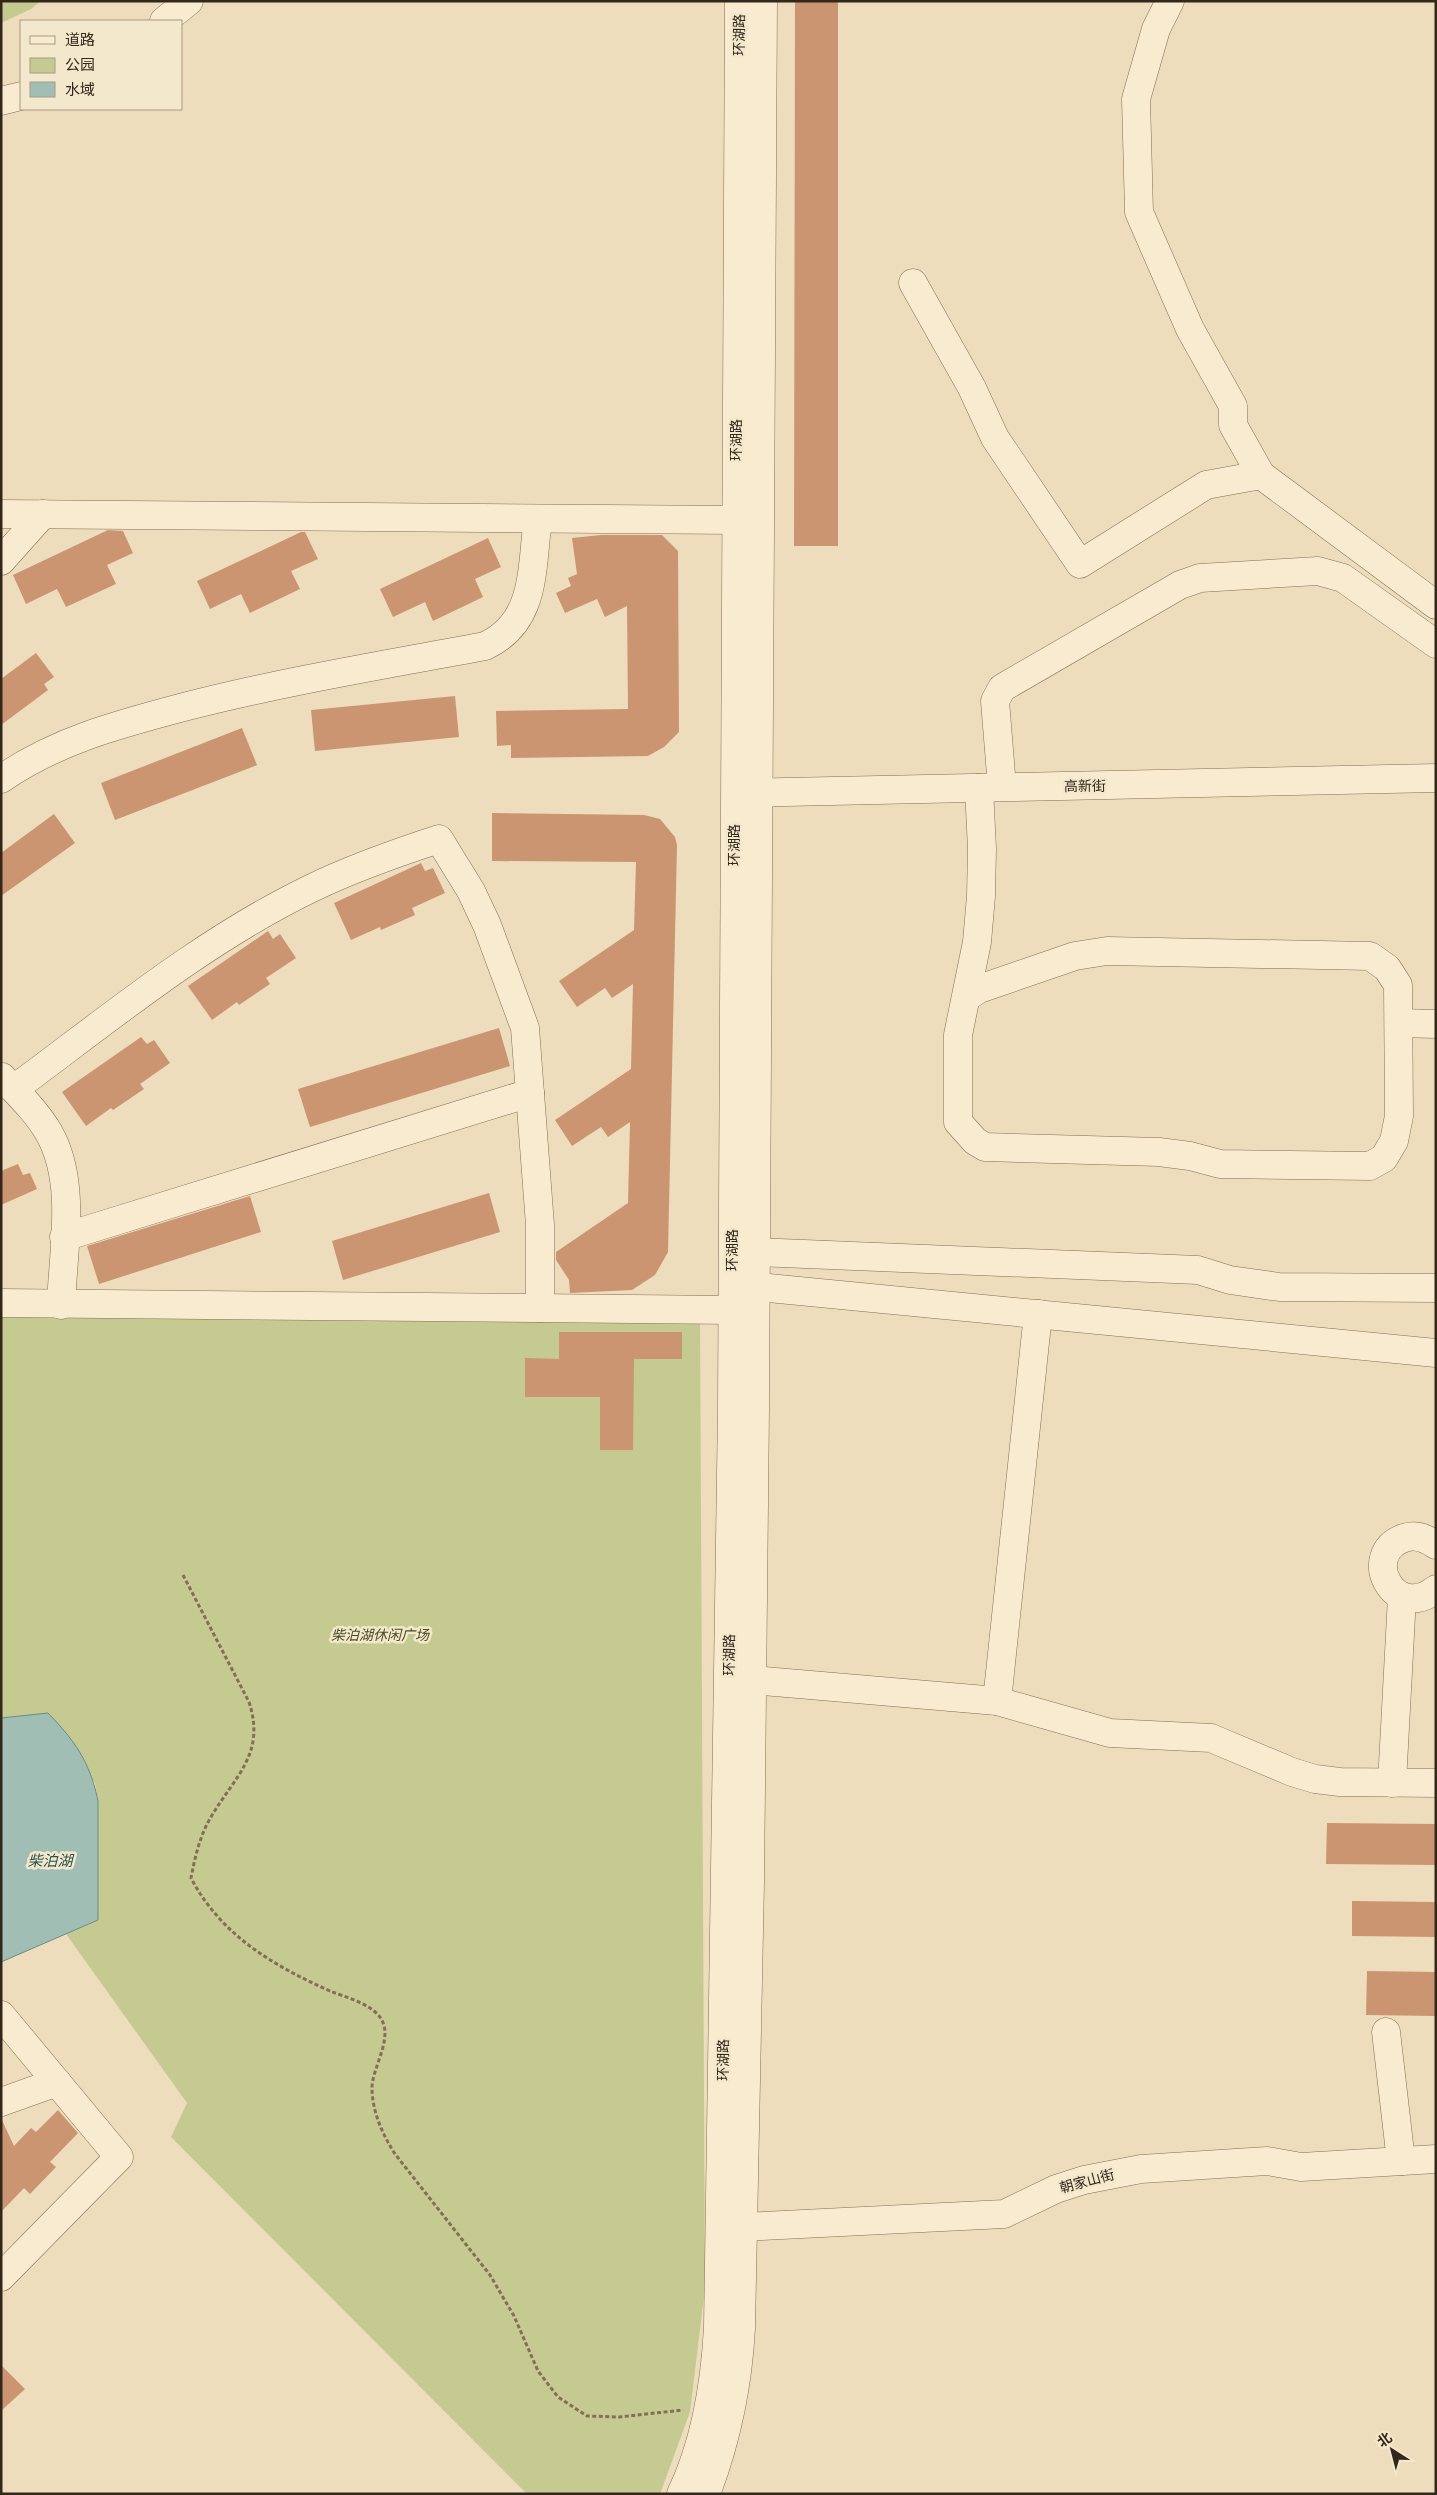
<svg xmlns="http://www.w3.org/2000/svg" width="1437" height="2495" viewBox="0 0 1437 2495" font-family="'Libre Baskerville','Noto Sans SC',serif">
	<rect width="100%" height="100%" fill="#edddbc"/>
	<g fill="#c5ca91">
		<path d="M1,1h40l-10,8 -30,14z"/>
		<path d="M1,1311l699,6 5,971 -15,124 -30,82h-133l-356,-357 16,-34 -121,-169 32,-14v-119l-3,-18 -47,-70 -47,5z"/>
	</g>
	<path fill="#a0beb4" stroke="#688b82" d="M48,1713c27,28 42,49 50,88v119l-97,42v-244z"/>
	<g fill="#cb9572">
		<path d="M795,1h43v545h-44z"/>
		<path d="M108,530l15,1 10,22 -26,12 9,19 -50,23 -9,-18 -31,15 -13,-29z"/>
		<path d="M301,532h4l13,27 -27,12 9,18 -50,24 -9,-19 -31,15 -13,-28z"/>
		<path d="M601,535h61l16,16 1,181 -15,15 -16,9 -137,2v-13l-14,1 -1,-35 132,-2 -1,-103 -22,11 -8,-18 -32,14 -9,-20 15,-7 -3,-8 9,-4 -5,-36z"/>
		<path d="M488,538l13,29 -26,12 8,18 -50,24 -8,-19 -32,15 -13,-28z"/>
		<path d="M36,653l18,24 -10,7 4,6 -47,35v-46z"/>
		<path d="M455,696l4,41 -144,14 -4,-41z"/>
		<path d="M242,728l15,37 -142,55 -14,-37z"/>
		<path d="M492,813l152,2 16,4 15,18 2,8 -9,407 -13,23 -23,15 -62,3 -1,-13 -13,-20v-8l72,-49 2,-81 -22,15 -7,-10 -29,19 -17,-26 76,-51 2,-85 -21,14 -7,-10 -28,19 -18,-26 75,-51 2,-68 -144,-1z"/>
		<path d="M54,814l21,29 -74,53v-43z"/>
		<path d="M421,863l4,8 8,-3 12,25 -33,15 3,7 -34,15 -1,-3 -29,13 -17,-37z"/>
		<path d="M268,931l5,8 7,-5 16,24 -30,20 4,6 -31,21 -2,-3 -25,18 -24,-34z"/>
		<path d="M499,1028l11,38 -200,61 -12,-38z"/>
		<path d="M141,1037l6,7 7,-4 16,23 -30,21 4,5 -31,21 -2,-2 -25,18 -24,-34z"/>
		<path d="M18,1164l5,11 7,-2 7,16 -36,16v-34z"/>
		<path d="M489,1193l11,39 -157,48 -11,-39z"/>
		<path d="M250,1196l11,36 -162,52 -12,-38z"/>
		<path d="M559,1332h123v27h-48l-1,91h-33v-53h-75v-39l34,1z"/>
		<path d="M1327,1823l109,1v41l-110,-1z"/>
		<path d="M1352,1901l84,1v35l-84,-1z"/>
		<path d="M1367,1971l69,1v44l-70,-1z"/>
		<path d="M58,2110l20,23 -28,29 6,5 -26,27 -6,-6 -23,24v-94l13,28 17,-18 5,4z"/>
		<path d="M1,2365l24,24 -24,22z"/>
	</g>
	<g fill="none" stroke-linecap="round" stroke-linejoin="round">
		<defs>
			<g id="minor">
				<path d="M1170,1l-14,28 -20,70 3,113 51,117 43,77v19l28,50 175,130"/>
				<path d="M164,21l25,-20"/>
				<path d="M1,101l20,-5"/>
				<path d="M913,283l59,105 23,50 85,126 126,-79 55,-10"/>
				<path d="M1,514l735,6"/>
				<path d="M1,561l42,-47"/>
				<path d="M1,779c55,-38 115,-54 179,-71 100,-26 203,-43 305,-62 52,-24 46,-78 53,-127"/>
				<path d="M1002,787l-7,-86 7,-13 178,-103 20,-7 118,-7 25,7 93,66"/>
				<path d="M740,793l696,-15"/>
				<path d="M967,997l12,-8 96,-33 32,-5 263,5 17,12 11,17 1,131 -5,25 -10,17 -14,8 -150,-2 -30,-8 -31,-4 -174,-5 -10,-6 -17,-19v-87l19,-93 4,-46 1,-47 -3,-61"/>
				<path d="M1399,1023l37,1"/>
				<path d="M2,1077c17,18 35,35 47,56 28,49 14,117 12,172"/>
				<path d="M14,1089c96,-71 190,-149 298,-201 41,-20 84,-35 127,-49l32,52 16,34 38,103 15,197v83"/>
				<path d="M64,1237l466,-144"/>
				<path d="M755,1252l443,18 32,10 49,7 157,1"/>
				<path d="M738,1285l698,68"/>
				<path d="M1,1303l731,7"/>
				<path d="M1436,1545c-10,-7 -21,-11 -32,-7 -45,16 -10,85 32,51"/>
				<path d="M752,1680l245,21 113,32 101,5 81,34 23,7 25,3 96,1"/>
				<path d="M997,1701l41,-387"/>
				<path d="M1392,1783l10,-186"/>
				<path d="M1,2015l118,142 -118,120"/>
				<path d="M1386,2032l15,129"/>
				<path d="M1,2102l56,-20"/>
				<path d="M743,2227l261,-13 52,-25 28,-9 57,-11 126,-8 34,6 135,-8"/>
				<path d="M681,2494c25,-52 34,-110 37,-167l14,-918 7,-1408"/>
				<path d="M706,2494c21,-55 32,-108 35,-166l9,-446 5,-473 8,-1408"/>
			</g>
		</defs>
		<use href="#minor" stroke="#846e56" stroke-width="29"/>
		<path stroke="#846e56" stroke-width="3" stroke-dasharray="4 2.5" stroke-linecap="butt" d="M183,1575l66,127c17,52 -14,74 -38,115 -11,18 -16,40 -20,61 30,57 81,87 139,113 15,6 39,12 50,26 15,21 -9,51 -8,73 1,24 11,45 23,64l95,121 24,41 24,55 20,26 29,19 32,1 64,-7"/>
		<use href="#minor" stroke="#f8ebcf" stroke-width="28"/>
	</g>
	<g text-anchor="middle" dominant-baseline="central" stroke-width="5" stroke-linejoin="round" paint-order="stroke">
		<g font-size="14" fill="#33261b" stroke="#f4e8cc">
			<text transform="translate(739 35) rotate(-89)">环湖路</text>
			<text transform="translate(736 440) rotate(-90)">环湖路</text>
			<text transform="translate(1085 786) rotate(-1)">高新街</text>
			<text transform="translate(734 845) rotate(-90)">环湖路</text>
			<text transform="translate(732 1250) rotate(-90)">环湖路</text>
			<text transform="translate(729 1655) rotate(-89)">环湖路</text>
			<text transform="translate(723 2060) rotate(-89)">环湖路</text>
			<text transform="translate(1087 2181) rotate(-15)">朝家山街</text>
		</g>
		<g font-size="14" font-style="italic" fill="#454f22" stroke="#f4e8cc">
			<text x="380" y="1635">柴泊湖休闲广场</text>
		</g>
		<g font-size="15" font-style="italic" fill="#2a5350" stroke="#f4e8cc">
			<text x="50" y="1860">柴泊湖</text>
		</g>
	</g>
	<rect width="1437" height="2495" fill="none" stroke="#33261b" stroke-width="5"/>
	<rect x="20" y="20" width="162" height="90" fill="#f4e8cc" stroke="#a79a85"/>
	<rect x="30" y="36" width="25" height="8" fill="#f8ebcf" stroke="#a79a85"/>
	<text x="65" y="45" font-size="15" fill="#33261b">道路</text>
	<rect x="30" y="58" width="25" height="15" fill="#c5ca91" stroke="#a79a85"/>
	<text x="65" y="70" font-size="15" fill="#33261b">公园</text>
	<rect x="30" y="82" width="25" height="15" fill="#a0beb4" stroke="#a79a85"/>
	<text x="65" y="95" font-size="15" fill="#33261b">水域</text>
	<g transform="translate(1392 2450) rotate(324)" stroke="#f4e8cc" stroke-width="4" paint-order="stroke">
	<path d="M0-4L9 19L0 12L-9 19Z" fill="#33261b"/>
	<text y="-8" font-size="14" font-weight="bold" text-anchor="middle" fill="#33261b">北</text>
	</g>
</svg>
